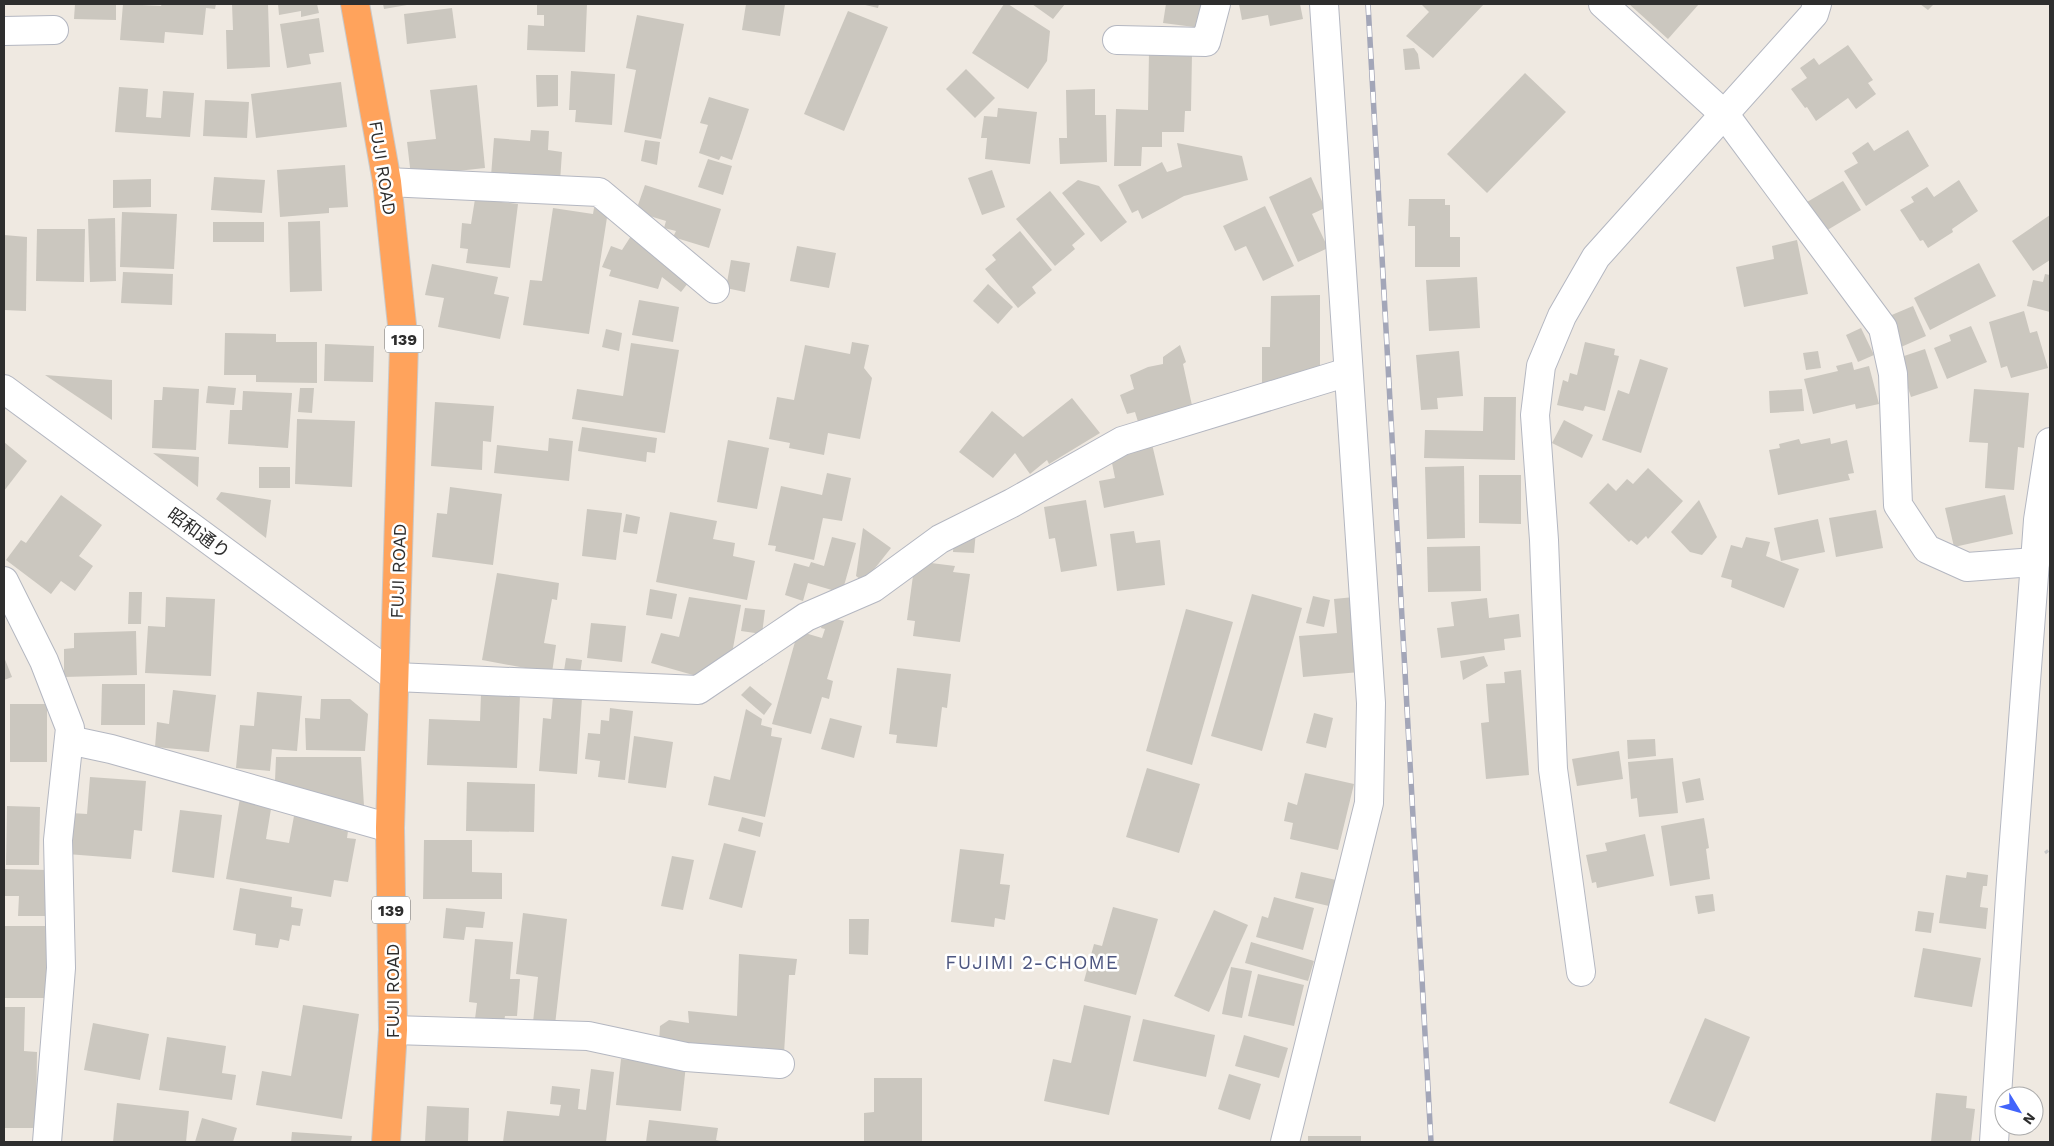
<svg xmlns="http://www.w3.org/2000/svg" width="2054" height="1146" viewBox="0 0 2054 1146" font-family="'Work Sans','Noto Sans JP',sans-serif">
	<rect width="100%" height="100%" fill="#efe9e1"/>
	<g fill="#cbc7bf">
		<path d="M75,4h41v16l-42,-1z"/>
		<path d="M123,4l38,2 1,-2h54l-1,5 -9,-1 -3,27 -38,-3 -1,11 -44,-3z"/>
		<path d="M232,4h36l2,63 -43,2 -1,-39h7z"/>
		<path d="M278,4h39l2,9 -18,4v-6l-22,4z"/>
		<path d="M383,4h24v1l-23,4z"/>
		<path d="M537,4h50l-2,48 -58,-2 1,-25 16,1v-11h-7z"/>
		<path d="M746,4h39l-5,32 -38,-6z"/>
		<path d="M861,4h18l-1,4z"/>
		<path d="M1004,4h4l42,27 -3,30 -19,28 -56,-36z"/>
		<path d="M1032,4h33l-12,15z"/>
		<path d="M1166,4h40l-4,24 -39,-5z"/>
		<path d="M1239,4h61l3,15 -33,7 -2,-11 -26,5z"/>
		<path d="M1421,4h63l-51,54 -27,-22 23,-24z"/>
		<path d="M1629,4h70l-31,35z"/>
		<path d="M1920,4h14l-6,6z"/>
		<path d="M452,8l4,30 -49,6 -3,-30z"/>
		<path d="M848,11l40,16 -44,104 -40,-17z"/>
		<path d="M637,15l47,9 -23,115 -37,-7 12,-62 -10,-2z"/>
		<path d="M319,18l5,34 -15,2 2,10 -24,4 -7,-44z"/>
		<path d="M1848,45l25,35 -5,3 8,11 -20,15 -8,-11 -32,23 -9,-14 -2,1 -14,-19 16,-11 -7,-10 14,-10 5,7z"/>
		<path d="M1414,48l4,6 2,15 -15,1 -2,-21z"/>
		<path d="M1149,52l43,1 -1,58h-6l-1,21h-22v15h-20l-1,19h-27l2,-57 32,1z"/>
		<path d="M966,69l29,29 -20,20 -29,-29z"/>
		<path d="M571,71l44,3 -3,51 -37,-3 1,-12h-7z"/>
		<path d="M1525,73l41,39 -79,81 -40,-39z"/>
		<path d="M536,75h22v31l-21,1z"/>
		<path d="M341,82l6,45 -91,11 -5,-44z"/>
		<path d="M477,85l8,83 -74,8 -4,-34 29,-3 -6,-49z"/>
		<path d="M119,87l29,2 -2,28 15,1 2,-27 31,2 -4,44 -75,-5z"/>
		<path d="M1095,89v26h11l1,47 -47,2 -1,-26h8l-1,-48z"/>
		<path d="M709,97l40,12 -17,51 -11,-4 -2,4 -20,-7 9,-28 -8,-2z"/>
		<path d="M205,100l44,2 -2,36 -44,-2z"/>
		<path d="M998,108l39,4 -7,52 -45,-5 2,-21h-6l3,-22 13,1z"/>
		<path d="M531,130l18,1 -1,19 14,2 -2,30 -69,-6 3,-38 36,3z"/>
		<path d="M1908,130l21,36 -63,40 -22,-35 14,-8 -6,-10 16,-11 6,9z"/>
		<path d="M645,140l15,2 -3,23 -16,-4z"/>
		<path d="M1177,143l65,13 6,24 -64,16 -42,23 -4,-9 -6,3 -14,-28 44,-23 5,10 15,-5z"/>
		<path d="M708,159l24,7 -9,29 -25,-8z"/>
		<path d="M345,165l3,42 -19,1v5l-49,4 -3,-47z"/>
		<path d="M992,170l13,37 -23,8 -14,-37z"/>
		<path d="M214,177l51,3 -3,33 -51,-3z"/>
		<path d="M1311,177l14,31 -13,6 16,34 -30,14 -29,-65z"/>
		<path d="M151,179v28l-38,1v-28z"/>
		<path d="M1078,180l21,6 28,36 -26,20 -39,-49z"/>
		<path d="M1959,180l19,31 -26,18 1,3 -25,16 -5,-8 -3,1 -20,-31 14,-8 -3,-5 16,-10 7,10z"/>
		<path d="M1843,181l18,29 -37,22 -17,-30z"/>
		<path d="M645,185l76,24 -12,39 -36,-11 3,-6 -12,-3 2,-7 -23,-7 -5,-9z"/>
		<path d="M1050,191l35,43 -13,11 3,4 -20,17 -39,-47z"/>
		<path d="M475,199l43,5 -8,64 -44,-5 2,-14 -8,-1 2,-25 9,1z"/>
		<path d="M1409,199h36v6h5v32h10v30h-45v-41h-7z"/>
		<path d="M1265,206l29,60 -31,15 -17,-35 -11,5 -12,-25z"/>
		<path d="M553,208l40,6 1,-6 14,3 -19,123 -66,-9 7,-45 12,1z"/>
		<path d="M122,212l55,2 -3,55 -54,-2z"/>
		<path d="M2050,215v45l-17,11 -21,-30z"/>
		<path d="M115,218l1,63 -26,1 -2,-63z"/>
		<path d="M320,221l2,70 -32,1 -2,-70z"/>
		<rect x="213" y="222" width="51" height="20"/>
		<path d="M37,229h48l-1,53 -48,-1z"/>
		<path d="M1020,231l32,39 -20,17 4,6 -18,15 -33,-39 11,-9 -4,-5z"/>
		<path d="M4,235l23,2 -1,74 -22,-1z"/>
		<path d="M631,236l61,42 -11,14 -19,-15 -4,12 -49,-13 2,-6 -9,-3 9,-21 11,4z"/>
		<path d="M1797,240l11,54 -64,13 -8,-40 38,-8 -2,-13z"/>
		<path d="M797,246l39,7 -7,35 -39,-7z"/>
		<path d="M731,260l19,3 -5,29 -19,-4z"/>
		<path d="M1979,263l17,33 -66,34 -16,-32z"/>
		<path d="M432,264l66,13 -4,17 15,3 -9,42 -62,-12 6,-29 -19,-3z"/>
		<path d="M123,272l50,2 -1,31 -51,-2z"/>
		<path d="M2045,274l5,1v37l-23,-6 6,-26 10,2z"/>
		<path d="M1477,277l3,51 -51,3 -3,-51z"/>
		<path d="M988,284l25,23 -15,17 -25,-23z"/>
		<path d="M1320,295v78l-58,11v-37h8l1,-51z"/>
		<path d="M639,300l40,7 -6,35 -41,-7z"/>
		<path d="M1913,306l13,30 -25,11 -14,-30z"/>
		<path d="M2024,311l6,22 7,-2 11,37 -37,10 -4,-12 -6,2 -12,-46z"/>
		<path d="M1971,326l16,36 -40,17 -13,-31 17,-7 -2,-6z"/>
		<path d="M1861,328l13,27 -16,7 -12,-27z"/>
		<path d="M606,329l16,4 -3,18 -17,-4z"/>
		<path d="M225,333l51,1v8h41v41l-61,-1v-7h-32z"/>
		<path d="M852,342l17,3 -5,23 8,10 -12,61 -32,-6 -4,22 -35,-7 1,-5 -21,-4 8,-42 17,3 11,-55 45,9z"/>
		<path d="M1585,342l30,7 -1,6 5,1 -14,55 -20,-5 -2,5 -26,-6 6,-25 5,2 2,-9 7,2z"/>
		<path d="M631,343l48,7 -14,83 -93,-14 5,-30 46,7z"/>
		<path d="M325,344l49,2 -1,36 -49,-1z"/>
		<path d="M1180,345l6,17 -3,2 10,46 -54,15 -4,-13 -8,2 -7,-19 14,-6 -4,-14 18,-8 15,-3v-7z"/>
		<path d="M1925,349l13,39 -27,9 -13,-39z"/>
		<path d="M1459,351l4,45 -26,2 1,11 -17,1 -5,-55z"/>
		<path d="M1818,351l3,17 -15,2 -3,-17z"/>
		<path d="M1640,359l28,9 -27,85 -39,-13 16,-50 11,4z"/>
		<path d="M1852,362l2,8 15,-4 10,38 -23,5 -1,-5 -42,10 -9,-35 34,-8 -2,-5z"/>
		<path d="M45,375l67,5v40z"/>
		<path d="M208,386l28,2 -2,17 -28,-2z"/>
		<path d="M163,387l36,2 -3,61 -44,-2 2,-48h8z"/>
		<path d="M300,388h14l-2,25 -14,-1z"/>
		<path d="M1802,389l2,22 -34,2 -1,-22z"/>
		<path d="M1974,389l55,4 -5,55 -6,-1 -4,43 -29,-2 3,-45 -19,-1z"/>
		<path d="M243,391l49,2 -4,55 -60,-4 2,-34h12z"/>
		<path d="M1484,397h32l-1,63 -91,-2 1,-28 58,1z"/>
		<path d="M1072,398l28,35 -51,31 -2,-4 -17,14 -15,-21 -22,25 -34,-26 33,-41 31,26z"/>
		<path d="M435,402l59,4 -3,36 -8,-1 -1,29 -51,-4z"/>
		<path d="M297,419l58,2 -3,66 -57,-3z"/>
		<path d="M1564,420l29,15 -11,23 -30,-15z"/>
		<path d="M582,427l75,11 -2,15 -8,-1 -1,10 -68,-11z"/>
		<path d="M549,438l24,3 -4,40 -75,-8 3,-28 51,6z"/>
		<path d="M1830,438l1,6 16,-4 7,33 -6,1 2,6 -72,15 -9,-45 11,-2 -1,-4 20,-5 2,5z"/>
		<path d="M728,440l41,8 -12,61 -40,-7z"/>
		<path d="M4,442l23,19 -23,30z"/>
		<path d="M1152,444l12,51 -60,13 -5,-27 16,-3 -5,-25z"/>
		<path d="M153,453l46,4 -1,30z"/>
		<path d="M1464,466l1,72 -38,1 -2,-72z"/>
		<rect x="259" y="467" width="31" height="21"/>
		<path d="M1648,468l35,33 -35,38 -2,-3 -9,9 -6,-5 -2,2 -40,-39 19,-20 8,8 11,-12 6,5z"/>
		<path d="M827,473l24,5 -9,43 -19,-3 -9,42 -39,-9 1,-5 -8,-1 13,-59 41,9z"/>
		<path d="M1479,475h42v49l-42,-1z"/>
		<path d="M450,487l52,7 -9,71 -61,-8 5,-44 10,1z"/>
		<path d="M221,492l50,8 -5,38 -50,-39z"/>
		<path d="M61,495l41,30 -23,31 14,10 -18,25 -14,-10 -10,13 -45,-34 15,-20 5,3z"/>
		<path d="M2005,495l8,39 -59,13 -9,-39z"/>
		<path d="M1086,500l11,66 -36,6 -6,-34 -6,1 -5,-32z"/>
		<path d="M1699,500l18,37 -15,18 -12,-3 -19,-20z"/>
		<path d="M587,509l35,4 -6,47 -34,-4z"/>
		<path d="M1876,510l7,38 -47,9 -7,-39z"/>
		<path d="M670,512l47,9 -4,18 22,4 -2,13 22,5 -8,39 -91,-18z"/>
		<path d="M626,514l14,3 -3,17 -14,-2z"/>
		<path d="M1818,519l7,33 -44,9 -7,-33z"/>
		<path d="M863,528l28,20 -27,34 -8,-6z"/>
		<path d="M976,531l-2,22 -21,-1 1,-13z"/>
		<path d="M1134,531l2,12 24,-3 5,45 -48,6 -7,-57z"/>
		<path d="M832,537l24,6 -14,50 -34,-10 -5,18 -18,-6 9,-32 15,4 2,-5 13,4z"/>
		<path d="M1746,537l24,5 -4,14 33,13 -15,39 -53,-21 1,-7 -11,-3 10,-32 11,3z"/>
		<path d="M1480,546l1,45 -53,1 -1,-45z"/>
		<path d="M915,561l40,5 -2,6 17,2 -10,68 -47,-6 2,-15 -8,-1z"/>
		<path d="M497,573l62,10 -2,17 -5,-1 -8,44 12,2 -4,28 -70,-13z"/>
		<path d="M650,589l27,5 -5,25 -26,-4z"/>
		<path d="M129,592h13l-1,32h-13z"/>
		<path d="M1252,594l50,14 -40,143 -51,-15z"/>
		<path d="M1313,596l17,4 -6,27 -18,-4z"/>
		<path d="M166,597l49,2 -4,77 -66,-3 3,-47 17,1z"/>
		<path d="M689,597l52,8 -11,59 -30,13 -49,-14 10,-30 18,4z"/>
		<path d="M1354,597l6,75 -57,5 -4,-41 38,-3 -3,-34z"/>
		<path d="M1487,598l2,20 30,-4 2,23 -17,2 1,11 -64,8 -4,-30 17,-2 -3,-24z"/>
		<path d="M745,608l20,2 -3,24 -21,-3z"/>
		<path d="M1186,609l47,13 -41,143 -46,-14z"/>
		<path d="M824,616l20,5 -17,58 6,2 -4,18 -7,-2 -11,37 -39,-10 26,-93 24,7 3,-9 -4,-1z"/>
		<path d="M591,623l35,3 -4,36 -35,-4z"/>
		<path d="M136,631l1,44 -73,2v-28l10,-1v-15z"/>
		<path d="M1484,656l4,10 -25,14 -3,-19z"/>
		<path d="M4,657l8,20 -8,3z"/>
		<path d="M566,658l16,2 -2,14 -16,-3z"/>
		<path d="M897,668l54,6 -4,34 -5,-1 -5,40 -41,-4 1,-8 -8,-1z"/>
		<path d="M1521,670l8,105 -43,4 -5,-56 8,-1 -3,-38 19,-1 -1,-11z"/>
		<path d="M102,684h43v41h-44z"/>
		<path d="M750,686l22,18 -8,11 -23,-20z"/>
		<path d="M173,690l43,5 -7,57 -54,-5 2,-25 12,2z"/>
		<path d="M257,692l45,4 -5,55 -25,-2 -2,22 -34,-3 4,-43 14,1z"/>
		<path d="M481,694l39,1 -3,73 -90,-3 2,-46 51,2z"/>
		<path d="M553,696l29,2 -5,76 -38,-3 4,-53 8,1z"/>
		<path d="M321,699h29l18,15 -3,37 -59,-1 -1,-32 15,1z"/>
		<rect x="10" y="704" width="37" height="58"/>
		<path d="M610,708l23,3 -8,69 -27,-3 2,-16 -15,-2 3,-26 12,1 1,-14 8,1z"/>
		<path d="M746,709l16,10 -1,6 11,3 -1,8 11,2 -17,79 -57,-12 6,-29 16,4z"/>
		<path d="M1314,713l19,5 -7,30 -20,-5z"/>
		<path d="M830,718l32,8 -8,32 -33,-9z"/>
		<path d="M634,736l39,6 -7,46 -38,-5z"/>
		<path d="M1655,739l1,17 -28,3 -1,-19z"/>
		<path d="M1619,751l4,28 -46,7 -5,-27z"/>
		<path d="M276,757h85l3,49 -89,-25z"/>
		<path d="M1673,758l5,55 -39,4 -2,-19 -6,1 -3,-37z"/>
		<path d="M1147,768l53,16 -21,69 -53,-16z"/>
		<path d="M1305,773l49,11 -16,66 -48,-11 3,-16 -9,-2 4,-19 9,3z"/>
		<path d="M90,777l56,4 -4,50 -8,-1 -3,29 -64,-5 4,-41 16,1z"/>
		<path d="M1700,778l4,22 -18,3 -4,-21z"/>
		<path d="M467,782l68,2 -1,48 -68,-1z"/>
		<path d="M240,798l32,5 -6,36 23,4 5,-27 47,8v6l7,1 -1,7 9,1 -8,43 -14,-2 -3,17 -105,-18z"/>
		<path d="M7,806l33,1 -1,58h-33z"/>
		<path d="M180,810l42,5 -8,63 -42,-6z"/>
		<path d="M742,817l21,6 -3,14 -22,-6z"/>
		<path d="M1704,818l5,30 -3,1 4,30 -40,7 -9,-60z"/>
		<path d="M1645,834l9,42 -57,12 -1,-6 -4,1 -6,-28 21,-4 -2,-8z"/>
		<path d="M424,840h48v32l30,1v26h-79z"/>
		<path d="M724,843l32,8 -14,57 -33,-9z"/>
		<path d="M960,849l44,5 -4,30 10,1 -5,35 -10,-2 -1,9 -43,-5z"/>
		<path d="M672,856l22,4 -11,50 -22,-4z"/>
		<path d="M4,869l45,1v46h-31l1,-20h-15z"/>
		<path d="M1301,872l35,8 -7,26 -34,-8z"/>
		<path d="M1967,872l21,3 -1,11h-4l-3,21 8,1 -2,21 -47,-6 7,-48 20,3z"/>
		<path d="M240,888l52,9 -1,10 12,2 -3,17 -8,-1 -3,16 -9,-2 -2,9 -23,-3 1,-11 -23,-4z"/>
		<path d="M1713,894l2,17 -17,3 -3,-18z"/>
		<path d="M1274,897l40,11 -11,42 -47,-13 6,-21 6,2z"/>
		<path d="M1113,907l45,12 -22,76 -52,-14 10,-37 8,2z"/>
		<path d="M446,908l39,4 -2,16 -17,-1 -2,13 -21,-2z"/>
		<path d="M1214,910l34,15 -39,87 -35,-16z"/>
		<path d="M1918,911l16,2 -3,20 -16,-2z"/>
		<path d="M523,913l44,6 -12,106 -22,-3 5,-45 -22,-3z"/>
		<path d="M849,919h20l-1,36 -19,-1z"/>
		<rect x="4" y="926" width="42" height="72"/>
		<path d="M475,939l38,3 -3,37h10l-3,37h-12l-1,6 -29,-3 2,-16 -8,-1z"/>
		<path d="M1251,942l63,19 -6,20 -63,-18z"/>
		<path d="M1923,948l58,10 -9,49 -58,-10z"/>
		<path d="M739,954l58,5 -2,16h-6l-5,78 -125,-11 1,-16 9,-6 20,3 -1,-12 49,5z"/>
		<path d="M1231,967l21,4 -10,47 -20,-4z"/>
		<path d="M1258,974l46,11 -10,41 -46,-10z"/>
		<path d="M303,1005l56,9 -17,105 -86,-14 6,-34 29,5z"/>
		<path d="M1084,1005l47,11 -22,99 -65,-14 9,-42 18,4z"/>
		<path d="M4,1007h21l-1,44 13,1 -1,76h-32z"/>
		<path d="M1705,1018l45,19 -35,85 -46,-19z"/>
		<path d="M1143,1019l72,16 -9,42 -73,-16z"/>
		<path d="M93,1023l56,11 -9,46 -56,-10z"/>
		<path d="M1244,1035l44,13 -9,30 -44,-12z"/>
		<path d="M167,1037l59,9 -4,27 14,2 -4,25 -73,-10z"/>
		<path d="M621,1059l65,6 -5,46 -65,-6z"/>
		<path d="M591,1069l23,3 -8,70h-103l4,-31 52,5 2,-11 -11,-1 2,-18 28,3 -2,20 8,1z"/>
		<path d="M1229,1074l32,10 -11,36 -32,-11z"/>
		<path d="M874,1078h48v64h-58v-29l10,-1z"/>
		<path d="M1936,1093l31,3 -1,12 9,1 -4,33h-40z"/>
		<path d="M117,1103l72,8 -3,31h-73z"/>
		<path d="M427,1106l42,2 -1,34h-43z"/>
		<path d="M202,1118l35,10 -4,14h-38z"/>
		<path d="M649,1120l69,8 -2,12 10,2h-80z"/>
		<path d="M292,1132l60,4 -1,6h-60z"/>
		<rect x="1308" y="1136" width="53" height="6"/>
	</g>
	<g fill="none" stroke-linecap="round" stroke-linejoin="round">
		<defs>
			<g id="minor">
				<path d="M1603,4l122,111 158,213 10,46 5,131 29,44 40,18 68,-5"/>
				<path d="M4,31l50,-1"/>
				<path d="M1117,40l89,2 10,-38"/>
				<path d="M387,182l212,10 116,97"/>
				<path d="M4,389l391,288 303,13 108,-73 67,-29 67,-49 72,-36 110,-62 226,-69"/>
				<path d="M4,581l40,80 26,67 -12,112 3,128 -14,174"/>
				<path d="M69,740l42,9 279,79"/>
				<path d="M1581,972l-28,-203 -9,-229 -9,-125 6,-49 21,-50 34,-59 218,-243 3,-10"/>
				<path d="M393,1030l195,6 98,21 94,7"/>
				<path d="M1285,1142l84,-339 2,-100 -47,-699"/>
				<path d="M1994,1142l17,-262 24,-318 3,-42 12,-78"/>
			</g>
			<path id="highway" d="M355,4l32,178 17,162 -14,484 3,202 -7,112"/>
		</defs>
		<use href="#minor" stroke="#b4b7c1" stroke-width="30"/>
		<use href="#highway" stroke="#c9c9c9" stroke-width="30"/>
		<path stroke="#c9c9c9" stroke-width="3" stroke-dasharray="4 2.5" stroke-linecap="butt" d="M2045,853l5,-4"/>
		<use href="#minor" stroke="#fff" stroke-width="28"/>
		<use href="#highway" stroke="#ffa35c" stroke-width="28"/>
		<defs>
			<path id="rail" d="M1368,4l63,1138"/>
		</defs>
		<use href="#rail" stroke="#a3a6b8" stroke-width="5.5"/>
		<use href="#rail" stroke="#fff" stroke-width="4" stroke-dasharray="11" stroke-linecap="butt"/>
	</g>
	<g text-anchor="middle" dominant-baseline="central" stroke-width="5" stroke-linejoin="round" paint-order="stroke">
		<g fill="#fff" stroke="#6d6d6d" stroke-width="1">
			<rect x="385" y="325.5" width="38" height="27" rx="4"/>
			<rect x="372" y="896.5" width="38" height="27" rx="4"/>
		</g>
		<g font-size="16" font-weight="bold" fill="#2e2e2e">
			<text x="404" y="339">139</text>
			<text x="391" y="910">139</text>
		</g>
		<g font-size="18" fill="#2e2e2e" stroke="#fff">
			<text transform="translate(383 168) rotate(81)">FUJI ROAD</text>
			<text transform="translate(199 533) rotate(36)">昭和通り</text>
			<text transform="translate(398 571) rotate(-88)">FUJI ROAD</text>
			<text transform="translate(392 991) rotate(-90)">FUJI ROAD</text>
		</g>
		<g font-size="19" letter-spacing="1" fill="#4d5680" stroke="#fff">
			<text x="1032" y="962">FUJIMI 2-CHOME</text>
		</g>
	</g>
	<rect width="2054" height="1146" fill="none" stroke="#2e2e2e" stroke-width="10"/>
	<g transform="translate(2019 1111) rotate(127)"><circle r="24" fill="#ffffff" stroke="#ababab"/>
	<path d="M0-4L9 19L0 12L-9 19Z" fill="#4264fb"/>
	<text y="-8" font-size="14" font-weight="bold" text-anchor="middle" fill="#2e2e2e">N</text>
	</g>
</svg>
